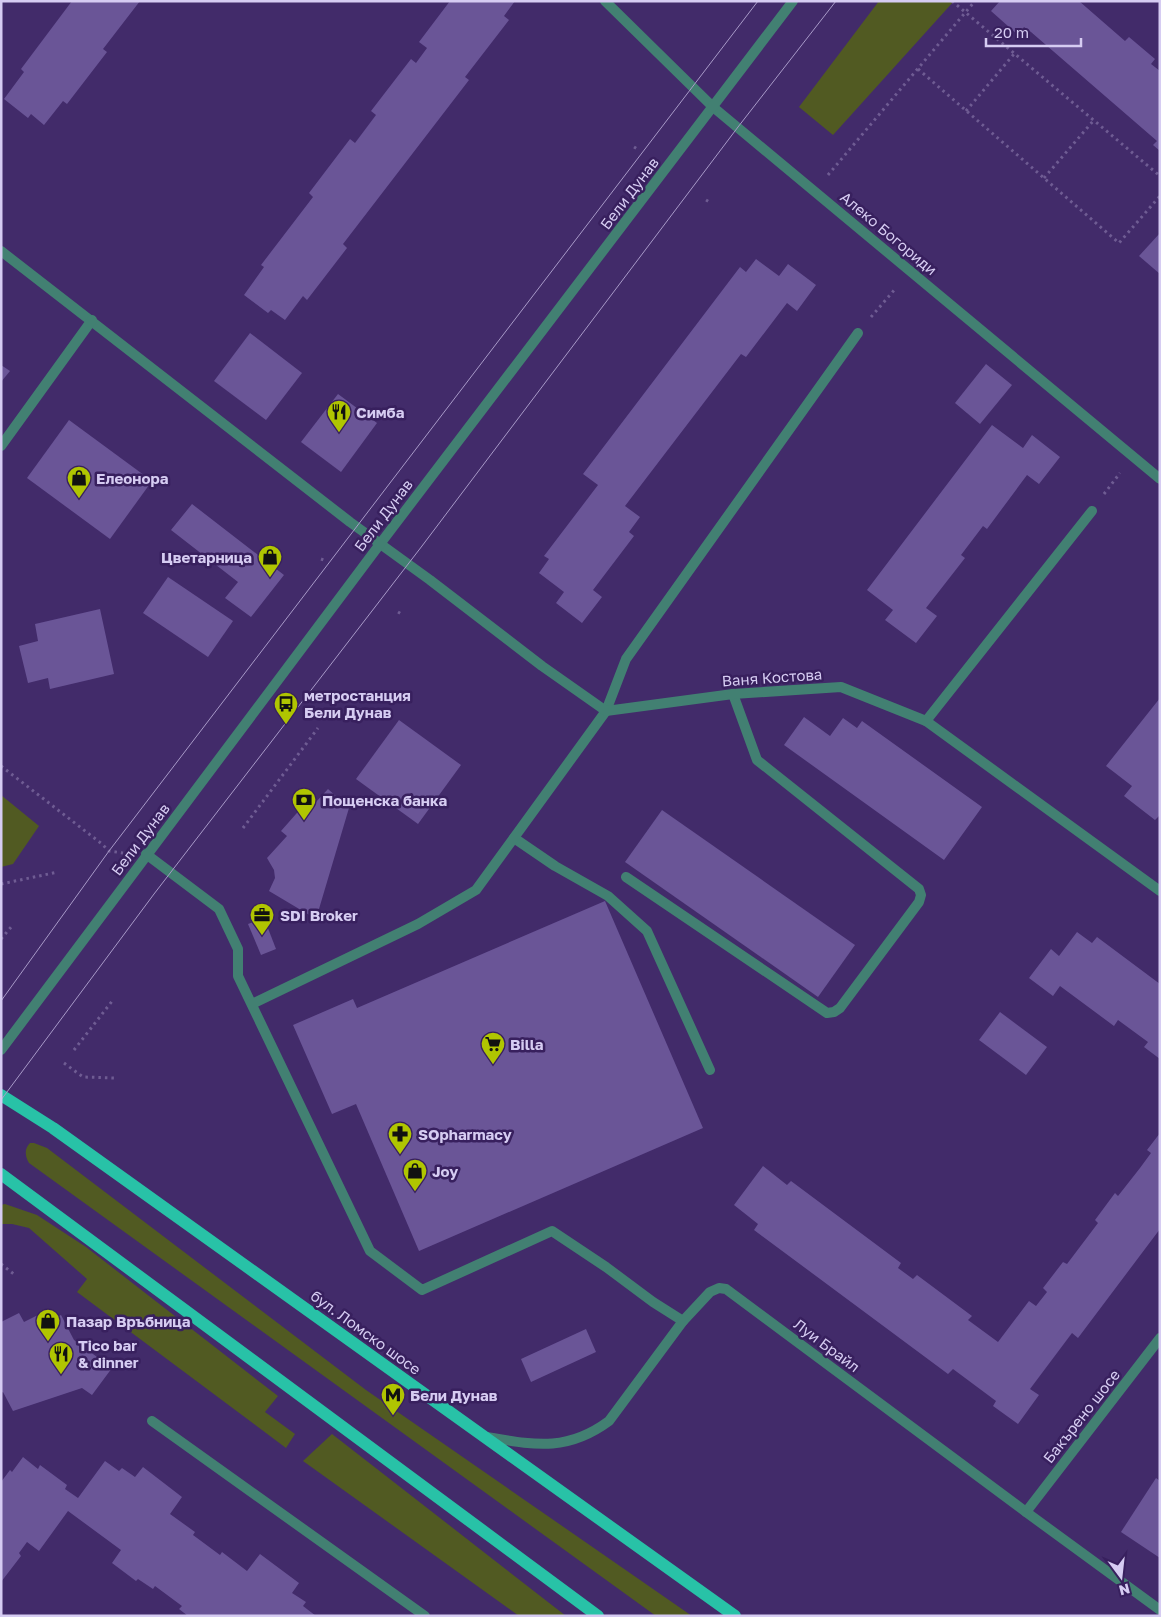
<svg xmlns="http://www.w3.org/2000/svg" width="1161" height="1617" viewBox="0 0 1161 1617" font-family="'Golos Text',sans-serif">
	<rect width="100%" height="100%" fill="#422b6a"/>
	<g fill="#515a22">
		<path d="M879,1h75l-121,134 -34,-28z"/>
		<path d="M1,795l38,31 -26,38 -12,3z"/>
		<path d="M30,1143h4l13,5 319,242 326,226h-36l-627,-453c-4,-7 -5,-14 1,-20z"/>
		<path d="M5,1204l32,11 49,32 192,149 -13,16 30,22 -9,14 -209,-156 10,-13 -58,-51 -17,-4h-11v-19z"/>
		<path d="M332,1434l234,182h-47l-216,-155z"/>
	</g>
	<g fill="#6a5597">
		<path d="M72,1h68l-37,48 4,3 -40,52 -4,-3 -19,24 -13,-11 -3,4 -24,-19 20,-27 -3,-3z"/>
		<path d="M450,1h65l-11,15 5,4 -44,57 4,3 -126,164 4,4 -40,52 -4,-4 -18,24 -14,-10 -3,3 -24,-18 20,-28 -3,-2 52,-68 -4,-4 41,-54 5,4 21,-28 -5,-4 40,-52 5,4 11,-15 -8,-6z"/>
		<path d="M1000,1h79l46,40 4,-4 26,22 -4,5 9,7v80l-7,-6 4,-4 -126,-109 -7,-5 -6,8 -27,-24z"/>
		<path d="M1160,233v41l-21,-18z"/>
		<path d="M756,259l23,17 9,-12 28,21 -19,26 -10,-8 -41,54 -5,-3 -116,152 15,11 -11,15 5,4 -41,54 9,7 -20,26 -26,-20 8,-11 -25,-19 10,-14 -5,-3 54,-71 -15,-11 157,-207 6,5z"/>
		<path d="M250,333l52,40 -36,47 -52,-39z"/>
		<path d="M986,364l26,21 -32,39 -25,-21z"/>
		<path d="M1,365l9,6 -9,11z"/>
		<path d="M338,394l39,29 -36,49 -40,-30z"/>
		<path d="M69,420l83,61 -42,58 -83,-61z"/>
		<path d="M992,425l31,23 9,-13 28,22 -21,27 -12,-9 -40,54 -4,-3 -22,29 4,3 -39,50 11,8 -21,27 -31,-23 8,-10 -26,-20z"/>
		<path d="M192,504l92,71 -33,42 -26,-19 13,-16 -67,-52z"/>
		<path d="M168,577l65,44 -25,36 -65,-44z"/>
		<path d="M100,609l14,65 -64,15 -2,-11 -20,5 -9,-37 19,-5 -3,-17z"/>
		<path d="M1160,698v117l-5,5 -31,-24 8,-10 -26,-20z"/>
		<path d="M804,717l26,19 13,-18 14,10 5,-7 120,86 -38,53 -160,-115z"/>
		<path d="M399,720l62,45 -43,59 -62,-45z"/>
		<path d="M328,789l21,19 -33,111 -47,-28 6,-13 -1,-8 -7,-12 20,-22 -6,-5 30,-34 5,5z"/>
		<path d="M662,810l193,135 -37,52 -193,-135z"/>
		<path d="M605,901l98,227 -284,123 -63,-147 -24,10 -39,-89 60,-26 4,9z"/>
		<path d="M264,918l12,31 -15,6 -13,-31z"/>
		<path d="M1077,932l15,11 5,-6 63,47v75l-16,-12 4,-5 -30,-22 -4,6 -54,-40 -7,10 -24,-18 22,-29 8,7z"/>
		<path d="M1000,1012l47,35 -21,28 -47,-35z"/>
		<path d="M1160,1133v96l-82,109 -6,-5 -42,56 9,6 -21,29 -25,-18 3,-5 -43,-32 -5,5 -194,-144 4,-6 -24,-19 29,-39 24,19 4,-4 110,82 -3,5 15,11 4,-4 55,41 -4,4 30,22 31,-41 7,5 11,-14 -4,-4 20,-26 4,2 31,-41 -3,-3 20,-27 3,3 22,-28 11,-15 -4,-3z"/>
		<path d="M19,1313l5,9 16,-8 5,9 16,-8 13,25 38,28 -20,27 -10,-7 -69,23 -10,-19 -2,1v-71z"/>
		<path d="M586,1329l10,23 -65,30 -10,-23z"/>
		<path d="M23,1457l15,12 2,-4 27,20 -2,4 13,9 27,-37 14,10 3,-3 13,9 8,-10 39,30 -12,17 25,18 -2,3 27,20 2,-3 25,19 13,-17 39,29 -7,10 14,9 -3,4 13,10h-128l-9,-7 3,-3 -27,-20 -2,3 -15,-10 -2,2 -24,-18 9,-13 -53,-39 -29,40 -12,-9 -8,11 2,3 -20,26v-100l9,-12 2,2z"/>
		<path d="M1156,1478l4,3v77l-39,-26z"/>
	</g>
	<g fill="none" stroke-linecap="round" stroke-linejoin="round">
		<g stroke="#6f5c93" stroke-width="3" stroke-dasharray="2.5 4" stroke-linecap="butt">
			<path d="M952,1l208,175"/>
			<path d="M918,69l201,174 41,-47"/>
			<path d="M966,111l48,-57"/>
			<path d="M634,147l5,3"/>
			<path d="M828,175l147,-174"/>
			<path d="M1044,178l50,-58"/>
			<path d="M706,200l5,3"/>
			<path d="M871,317l25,-29"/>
			<path d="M1104,494l16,-21"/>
			<path d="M321,559l5,2"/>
			<path d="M398,612l5,3"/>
			<path d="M1,766l101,78 7,7 14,2"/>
			<path d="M243,828l75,-100"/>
			<path d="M1,884l57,-12"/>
			<path d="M1,939l11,-13"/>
			<path d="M74,1050l39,-50"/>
			<path d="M64,1063l19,14 32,1"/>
			<path d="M1,1264l14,11"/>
		</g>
		<g stroke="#428072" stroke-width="10">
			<path d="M926,721l166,-210"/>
			<path d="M514,838l41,28 53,30 39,35 63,139"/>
			<path d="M146,854l73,55 19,40v27l132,275 52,39 130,-59 54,36 47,35 30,19"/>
			<path d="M626,877l201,136 7,-1 6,-4 79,-106 2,-7 -2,-6 -162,-129 -24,-66"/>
			<path d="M252,1004l166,-80 58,-34 130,-179 20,-52 232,-326"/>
			<path d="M152,1421l273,195"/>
		</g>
		<g stroke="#428072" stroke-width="10">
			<path d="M605,1l108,106 447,372"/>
			<path d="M1,251l349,271 80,58 112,86 64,45 127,-17 108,-7 85,34 234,170"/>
			<path d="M1,446l91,-126"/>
			<path d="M487,1437c48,8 80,15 122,-16l74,-100 27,-29 9,-4 7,1 300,223 134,98"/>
			<path d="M1026,1512l134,-174"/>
		</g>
		<path stroke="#428072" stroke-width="10" d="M1,1050l379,-506 413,-543"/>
		<g stroke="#28c2a7" stroke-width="12">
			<path d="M1,1095l52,33 682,488"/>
			<path d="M1,1174l597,442"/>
		</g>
		<g stroke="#a89ac8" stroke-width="1">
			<path d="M1,1001l108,-150 649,-850"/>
			<path d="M1,1100l153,-206 268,-348 316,-419 98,-126"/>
		</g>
	</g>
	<defs>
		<symbol id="restaurant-pin" viewBox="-11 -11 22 30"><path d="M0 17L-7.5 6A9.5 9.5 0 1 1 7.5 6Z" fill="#b0c501" stroke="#38205e"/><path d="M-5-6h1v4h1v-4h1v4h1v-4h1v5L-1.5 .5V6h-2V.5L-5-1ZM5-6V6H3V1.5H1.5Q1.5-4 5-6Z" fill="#111"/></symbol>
		<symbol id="shop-pin" viewBox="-11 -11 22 30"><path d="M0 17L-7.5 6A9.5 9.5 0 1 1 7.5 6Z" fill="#b0c501" stroke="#38205e"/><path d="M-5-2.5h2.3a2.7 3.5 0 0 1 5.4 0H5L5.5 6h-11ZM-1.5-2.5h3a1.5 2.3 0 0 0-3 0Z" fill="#111"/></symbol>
		<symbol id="bus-pin" viewBox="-11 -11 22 30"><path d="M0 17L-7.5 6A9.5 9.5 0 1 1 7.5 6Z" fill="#b0c501" stroke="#38205e"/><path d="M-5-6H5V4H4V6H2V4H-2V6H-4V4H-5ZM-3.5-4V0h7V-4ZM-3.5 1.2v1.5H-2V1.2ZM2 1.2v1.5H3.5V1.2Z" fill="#111"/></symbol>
		<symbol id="bank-pin" viewBox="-11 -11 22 30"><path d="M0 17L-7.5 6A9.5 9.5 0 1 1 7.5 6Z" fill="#b0c501" stroke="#38205e"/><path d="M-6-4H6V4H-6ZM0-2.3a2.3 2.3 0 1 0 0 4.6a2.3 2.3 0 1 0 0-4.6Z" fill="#111"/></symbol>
		<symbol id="office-pin" viewBox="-11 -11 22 30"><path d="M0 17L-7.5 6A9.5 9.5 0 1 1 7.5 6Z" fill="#b0c501" stroke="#38205e"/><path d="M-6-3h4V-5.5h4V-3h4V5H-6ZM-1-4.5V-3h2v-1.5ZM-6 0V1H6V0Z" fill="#111"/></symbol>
		<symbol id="supermarket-pin" viewBox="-11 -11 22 30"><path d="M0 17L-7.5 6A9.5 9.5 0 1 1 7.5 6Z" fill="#b0c501" stroke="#38205e"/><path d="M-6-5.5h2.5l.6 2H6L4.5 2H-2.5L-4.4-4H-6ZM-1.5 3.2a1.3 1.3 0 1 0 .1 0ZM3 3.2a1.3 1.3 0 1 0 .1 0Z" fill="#111"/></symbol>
		<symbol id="pharmacy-pin" viewBox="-11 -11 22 30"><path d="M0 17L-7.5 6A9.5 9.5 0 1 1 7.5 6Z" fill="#b0c501" stroke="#38205e"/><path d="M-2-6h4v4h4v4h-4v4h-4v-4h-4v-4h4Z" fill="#111"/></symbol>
		<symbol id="metro-pin" viewBox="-11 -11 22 30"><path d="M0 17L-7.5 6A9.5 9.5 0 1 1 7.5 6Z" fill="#b0c501" stroke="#38205e"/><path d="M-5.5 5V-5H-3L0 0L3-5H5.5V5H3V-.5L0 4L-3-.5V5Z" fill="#111"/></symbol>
	</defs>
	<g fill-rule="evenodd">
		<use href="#restaurant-pin" x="325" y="398" width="28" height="38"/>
		<use href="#shop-pin" x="65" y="464" width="28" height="38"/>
		<use href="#shop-pin" x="256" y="543" width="28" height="38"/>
		<use href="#bus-pin" x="272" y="690" width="28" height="38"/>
		<use href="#bank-pin" x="290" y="786" width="28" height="38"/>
		<use href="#office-pin" x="248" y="901" width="28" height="38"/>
		<use href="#supermarket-pin" x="479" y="1030" width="28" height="38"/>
		<use href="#pharmacy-pin" x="386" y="1120" width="28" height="38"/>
		<use href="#shop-pin" x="401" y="1157" width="28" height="38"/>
		<use href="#shop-pin" x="34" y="1307" width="28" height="38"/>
		<use href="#restaurant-pin" x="47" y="1340" width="28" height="38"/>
		<use href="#metro-pin" x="379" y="1381" width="28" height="38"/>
	</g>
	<g text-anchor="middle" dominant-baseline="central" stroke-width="5" stroke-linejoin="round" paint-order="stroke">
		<g font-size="15" fill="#d6ccf2" stroke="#38205e">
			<text transform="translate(629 193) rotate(-53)">Бели Дунав</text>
			<text transform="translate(889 233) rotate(40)">Алеко Богориди</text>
			<text transform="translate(383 515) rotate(-53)">Бели Дунав</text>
			<text transform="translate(772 677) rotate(-4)">Ваня Костова</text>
			<text transform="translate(140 839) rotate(-53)">Бели Дунав</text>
			<text transform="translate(366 1332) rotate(36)">бул. Ломско шосе</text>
			<text transform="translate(827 1345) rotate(37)">Луи Брайл</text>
			<text transform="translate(1081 1416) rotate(-52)">Бакърено шосе</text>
		</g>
		<g font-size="15" font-weight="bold" fill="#d6ccf2" stroke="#38205e" text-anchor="start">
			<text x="356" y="412">Симба</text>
			<text x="96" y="478">Елеонора</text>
			<text x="252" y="557" text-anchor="end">Цветарница</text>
			<text x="304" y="695">метростанция<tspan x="304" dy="17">Бели Дунав</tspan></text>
			<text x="322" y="800">Пощенска банка</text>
			<text x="280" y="915">SDI Broker</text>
			<text x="510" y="1044">Billa</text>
			<text x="418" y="1134">SOpharmacy</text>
			<text x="432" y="1171">Joy</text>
			<text x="66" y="1321">Пазар Връбница</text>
			<text x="78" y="1345">Tico bar<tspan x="78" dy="17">&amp; dinner</tspan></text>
			<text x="410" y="1395">Бели Дунав</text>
		</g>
	</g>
	<rect width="1161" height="1617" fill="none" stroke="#d6ccf2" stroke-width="5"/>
	<g transform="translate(1121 1577) rotate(165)" stroke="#38205e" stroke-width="4" paint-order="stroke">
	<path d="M0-4L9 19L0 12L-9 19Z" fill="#d6ccf2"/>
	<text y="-8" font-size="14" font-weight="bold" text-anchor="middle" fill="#d6ccf2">N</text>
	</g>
	<path d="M986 38v8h95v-8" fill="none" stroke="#d6ccf2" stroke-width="2.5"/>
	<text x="994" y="38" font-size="15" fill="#d6ccf2" stroke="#38205e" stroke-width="4" paint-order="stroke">20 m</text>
</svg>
